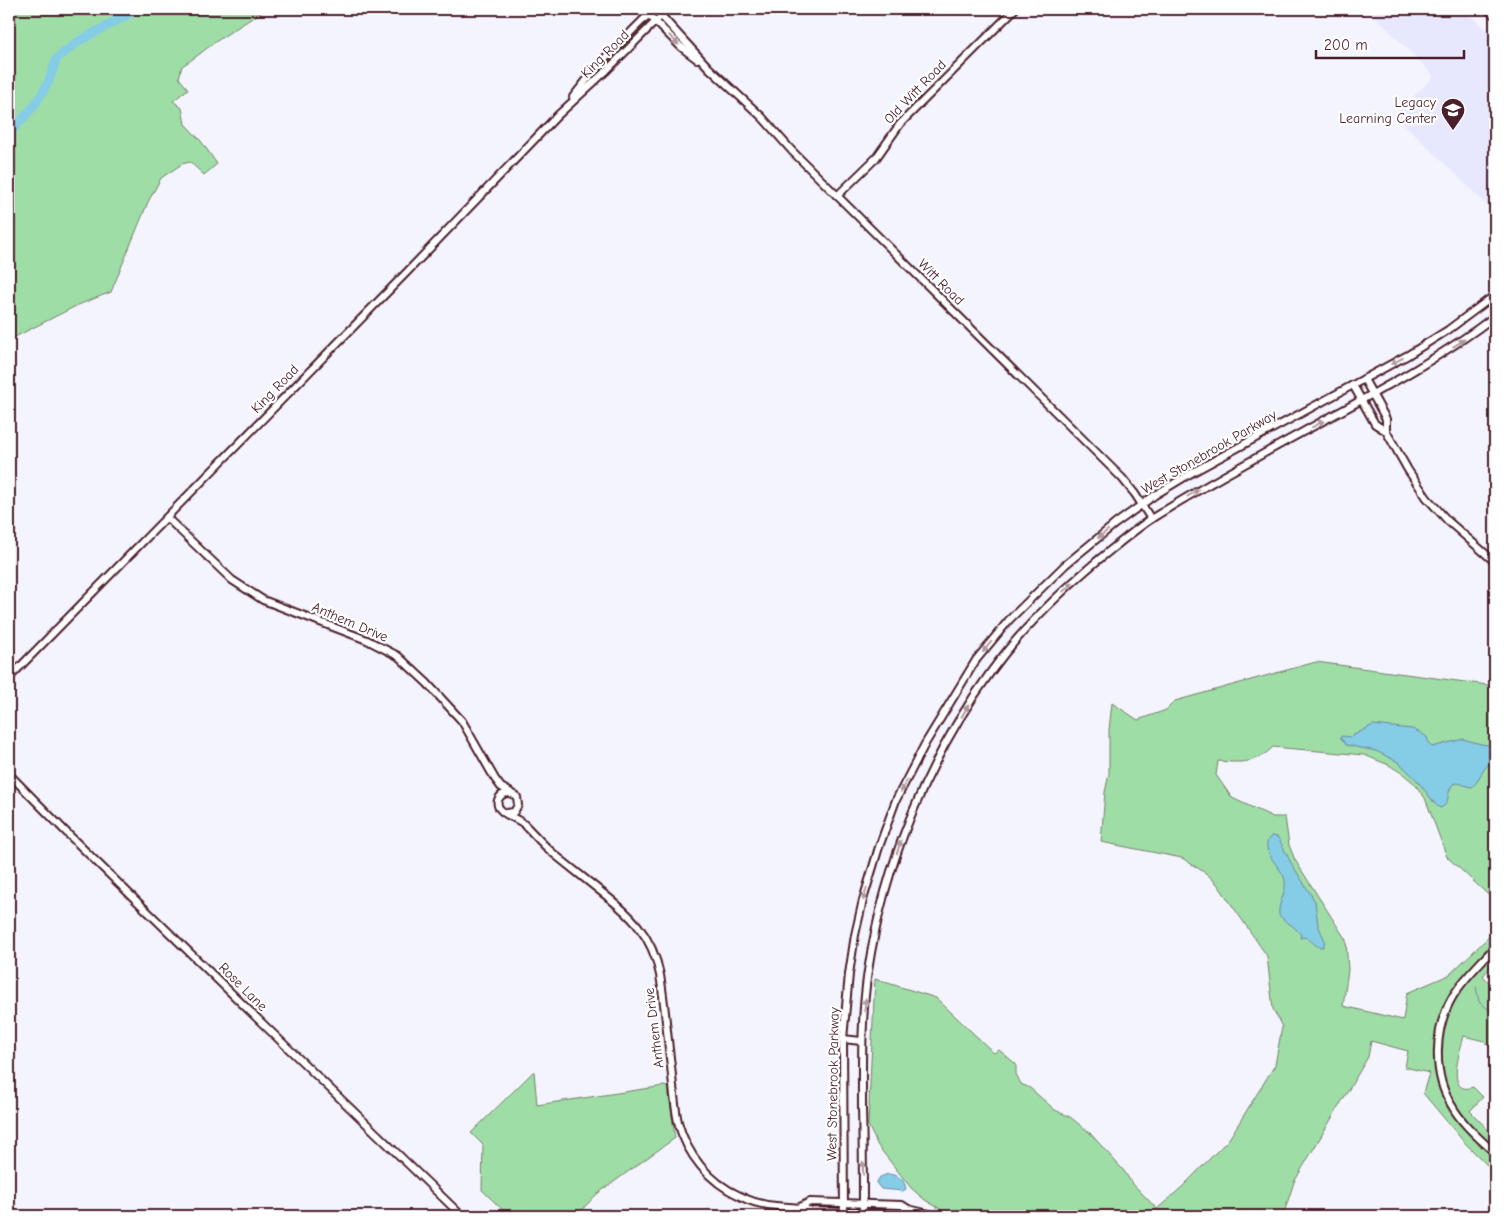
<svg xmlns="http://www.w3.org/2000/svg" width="1504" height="1225" viewBox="0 0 1504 1225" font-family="'Comic Neue',sans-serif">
	<rect width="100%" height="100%" fill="#f4f4fe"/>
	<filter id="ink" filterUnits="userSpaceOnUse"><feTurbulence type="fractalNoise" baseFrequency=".02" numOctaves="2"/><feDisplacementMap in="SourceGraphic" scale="10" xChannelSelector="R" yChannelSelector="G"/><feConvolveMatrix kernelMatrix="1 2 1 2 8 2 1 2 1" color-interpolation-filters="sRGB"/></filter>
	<g filter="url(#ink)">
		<path fill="#e7e7fd" d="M1368,9h96l31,30v174l-100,-98 39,-39z"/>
		<g fill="#9fdda6" stroke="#747e68">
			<path d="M9,9h258c-18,11 -36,22 -53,34 -11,8 -20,16 -32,23l-3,12 9,11 -15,12 9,7 3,16 16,17 16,23 -13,11 -14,-13 -8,2 -21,14 -13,24 -37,90 -33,13 -69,35z"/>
			<path d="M1316,662l179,24v215l-48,-44 -22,-59 -11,-15 -11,-9 -14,-9 -25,-10 -91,-8c-17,17 -32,16 -55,14l-2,14 16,23 41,19h12l4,28 6,15 51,80 2,30 -5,36 60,14 4,-27 42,-18 46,-44v30l-12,15 12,12v63l-11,-10 -20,-5c-3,11 -20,61 9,51l10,10 -13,14 25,26v36l-31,-31 -41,-49 6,-20 -24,-6 3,-16 -37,-10 -3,16 -74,125 -11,34h-331l-27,-16 -14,-12 -33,-42 -10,-21 7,-146 61,19 58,55 5,-3 17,14v10l5,10 9,4 25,22 15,7 19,15 35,39 7,11 26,27 25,-22 47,-48 46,-74 7,-38 -9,-18 -6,-53 -49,-71 -11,-11 -25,-16 -81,-16 4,-50 4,-18v-44l3,-27 26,17 28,-10 9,-9z"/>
			<path d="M534,1071l3,34 127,-19 4,1 7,51 -78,56 -21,22h-67l-27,-26 1,-45 -12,-12z"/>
		</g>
		<g fill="#85cce6" stroke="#6d879b">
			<path d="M1373,725l39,4 9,4 6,4 2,7 3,3 31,-8 18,5 14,2v15c-15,6 -12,17 -23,26 -7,0 -12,-6 -19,-3 -7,8 -2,21 -13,24l-4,-3 -20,-26 -18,-17 -22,-11 -30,-6 -6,-8 2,-1 8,1z"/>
			<path d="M1271,836l6,1 2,2 12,24 24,38 3,24 7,16 -2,6c-10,2 -12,-13 -23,-9l1,-3c-8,-11 -14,-11 -22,-20 -2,-13 10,-25 5,-38 -5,-12 -26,-28 -13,-41z"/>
			<path d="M888,1174c10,1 16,4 18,15l-3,2 -22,-2 -5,-6 4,-6z"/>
		</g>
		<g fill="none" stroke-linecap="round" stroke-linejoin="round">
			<path stroke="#6d879b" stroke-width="1" d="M1476,987l3,15 16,12"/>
			<path stroke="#85cce6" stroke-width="9" d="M9,134l25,-28 14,-23 9,-25 22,-17 59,-32"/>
			<defs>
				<g id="tertiary">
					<path d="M643,9l38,38 16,12"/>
					<path d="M655,9l54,59 53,49 30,34 330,327 13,16 16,25"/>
					<path d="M573,97l27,-34 54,-54"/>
					<path d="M837,196l39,-38 24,-34 115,-115"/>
					<path d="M1364,379l22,40v12"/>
					<path d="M1353,385l22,39 11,7 22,39 19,28 21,23 47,41"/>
					<path d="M167,518l65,62 31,20 104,40 31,16 29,27 35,38 33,58 6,8 9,5"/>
					<path d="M9,678l398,-406 151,-157 49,-45 61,-61"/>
					<path d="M9,774l61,62 191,186 201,194"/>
					<path d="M506,813l8,-1 4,-7 -1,-8c-12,-11 -26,4 -16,13 5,6 16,8 23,14 10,10 19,21 30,30 15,12 30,24 45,36 31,24 53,44 61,85 5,30 7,60 11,91 2,18 3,38 7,56 9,33 31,60 62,74 11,6 24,9 36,10 13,2 22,0 34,5l93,3 5,-5"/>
					<path d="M1495,947c-14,15 -31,31 -42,49 -19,32 -21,78 -1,110 10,18 28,33 43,47"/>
					<path d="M843,1039l18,2"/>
					<path d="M800,1207l10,-5 92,3 6,4 30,7"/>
					<path d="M844,1216l-1,-177 6,-65 6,-39 8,-35 16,-53 17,-47 29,-56 51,-84 33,-40 56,-55 50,-41 40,-29 38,-23 215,-117 40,-25 47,-35"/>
					<path d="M863,1216c0,-36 0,-72 -1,-108 0,-46 -1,-91 6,-137 16,-106 59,-211 122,-298 30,-42 68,-79 107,-112 19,-15 37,-31 57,-44 58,-36 118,-68 178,-101 56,-30 112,-61 163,-100"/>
				</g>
				<path id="primary" d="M1489,9l6,6"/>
			</defs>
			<use href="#tertiary" stroke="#4a1f2b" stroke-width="10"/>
			<use href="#primary" stroke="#4a1f2b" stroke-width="11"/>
			<use href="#tertiary" stroke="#fff" stroke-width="6"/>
			<use href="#primary" stroke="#fff" stroke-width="8"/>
		</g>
		<defs><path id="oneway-solid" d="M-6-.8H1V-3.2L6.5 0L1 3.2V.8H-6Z" transform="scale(1.25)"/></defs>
		<g fill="#ae9aa0">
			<use href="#oneway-solid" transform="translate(674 40) rotate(45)"/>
			<use href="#oneway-solid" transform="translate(1459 343) rotate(-34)"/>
			<use href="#oneway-solid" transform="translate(1397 361) rotate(152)"/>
			<use href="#oneway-solid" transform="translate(1318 424) rotate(-28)"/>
			<use href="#oneway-solid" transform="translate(1193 493) rotate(-32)"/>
			<use href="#oneway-solid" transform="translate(1103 534) rotate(141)"/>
			<use href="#oneway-solid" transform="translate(1068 587) rotate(-43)"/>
			<use href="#oneway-solid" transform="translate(987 647) rotate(129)"/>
			<use href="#oneway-solid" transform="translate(965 711) rotate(-59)"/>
			<use href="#oneway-solid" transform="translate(904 786) rotate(117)"/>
			<use href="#oneway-solid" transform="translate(899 847) rotate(-72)"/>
			<use href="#oneway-solid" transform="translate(865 894) rotate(105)"/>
			<use href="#oneway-solid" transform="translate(865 1005) rotate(-84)"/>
			<use href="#oneway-solid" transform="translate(863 1168) rotate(-91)"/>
		</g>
	</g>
	<defs>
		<symbol id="school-pin" viewBox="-11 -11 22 30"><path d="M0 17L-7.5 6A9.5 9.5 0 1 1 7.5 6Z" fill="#4a1f2b" stroke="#fff"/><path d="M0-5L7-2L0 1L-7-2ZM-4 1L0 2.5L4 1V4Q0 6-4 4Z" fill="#fff"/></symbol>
	</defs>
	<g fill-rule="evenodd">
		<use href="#school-pin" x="1439" y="96" width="28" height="38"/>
	</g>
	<g text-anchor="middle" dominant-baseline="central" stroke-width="4.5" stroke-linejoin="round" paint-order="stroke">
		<g font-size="14" fill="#4a1f2b" stroke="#fff">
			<text transform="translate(605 54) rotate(-45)">King Road</text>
			<text transform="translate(915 92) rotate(-46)">Old Witt Road</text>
			<text transform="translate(941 282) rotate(45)">Witt Road</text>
			<text transform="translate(275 389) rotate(-46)">King Road</text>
			<text transform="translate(1209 452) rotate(-30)">West Stonebrook Parkway</text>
			<text transform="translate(350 622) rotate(23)">Anthem Drive</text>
			<text transform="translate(243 987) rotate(45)">Rose Lane</text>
			<text transform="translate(654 1028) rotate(-97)">Anthem Drive</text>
			<text transform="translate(833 1084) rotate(-89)">West Stonebrook Parkway</text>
		</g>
		<g font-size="14" fill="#4a1f2b" stroke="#fff" text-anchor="end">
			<text x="1436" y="102">Legacy<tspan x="1436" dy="16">Learning Center</tspan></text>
		</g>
	</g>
	<rect width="1504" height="1225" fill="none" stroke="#fff" stroke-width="30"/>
	<rect x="15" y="15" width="1474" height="1195" fill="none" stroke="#4a1f2b" stroke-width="2" filter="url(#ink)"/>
	<path d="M1316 50v8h148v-8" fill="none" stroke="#4a1f2b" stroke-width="2.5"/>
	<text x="1324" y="50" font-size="15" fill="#4a1f2b" stroke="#ffffff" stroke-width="4" paint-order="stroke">200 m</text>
</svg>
